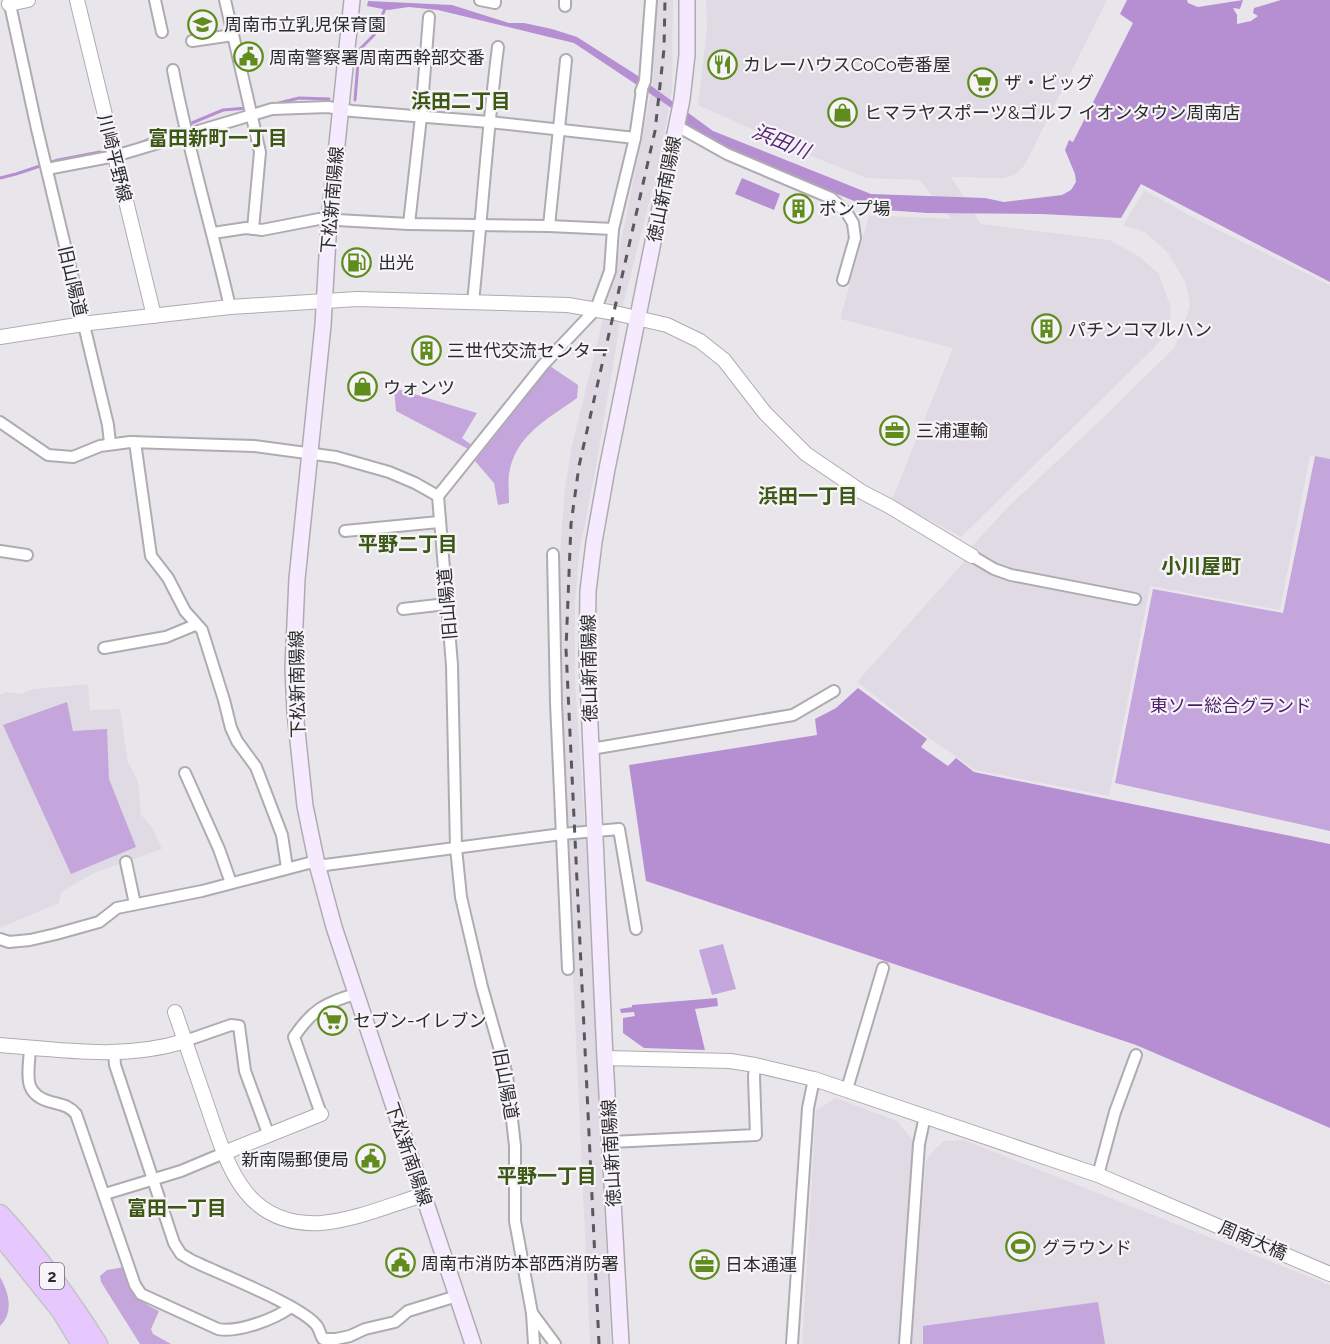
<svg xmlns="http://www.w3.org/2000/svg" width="1330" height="1344" viewBox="0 0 1330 1344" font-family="Raleway,'Noto Sans JP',sans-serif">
	<rect width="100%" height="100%" fill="#e9e6eb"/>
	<g fill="#e0dae5">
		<path d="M656,0h17l-1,90 -14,78 -35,137 -26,156 -18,93 -4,50v75l11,166 25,499h-21l-33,-713 4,-93 4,-50 7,-43 44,-178 37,-185z"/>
		<path d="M706,0h401l-82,165 -10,10 -12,3 -52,-1 30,47 129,16 30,17 19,17 12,34 -2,22 -14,17 -194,190 -69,-37 61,-152 -113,-29 29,-104 83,4 -33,-39 -53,-2 -52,-21 -116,-52 9,-77z"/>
		<path d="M1144,190l56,31 130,64v174l-20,-4 -30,155 -130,-24 -41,210 -134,-26 -54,-38 -64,-50 105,-118 10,-18 36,-39 100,-94 66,-65 13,-32 3,-12 -5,-22 -17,-29 -21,-19 -10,-5 -14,-3z"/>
		<path d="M88,684l2,26 30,-1 8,53 10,19 3,34 11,12 10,22 -68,24 -33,19 -2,11 -59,25v-233l6,-3 14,2 14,-5z"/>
		<path d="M836,1098l61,23 16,19 -15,204h-96l14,-234z"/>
		<path d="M964,1140l366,145v59h-419l15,-184 9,-11 9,-8z"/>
	</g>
	<g fill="#c4a6dc">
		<path d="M550,366l28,19 -1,13c-29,21 -62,37 -68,76 -1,10 0,20 0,29l-11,2 -4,-22 -19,-22z"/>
		<path d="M394,388l83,25 -15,25 11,8 -3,4 -74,-39z"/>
		<path d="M1315,456l15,3v372l-215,-48 38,-194 130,24z"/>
		<path d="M67,702l6,29 34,-2 2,50 27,68 -65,27 -68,-149z"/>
		<path d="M723,944l13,45 -24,6 -13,-45z"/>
		<path d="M124,1267c9,27 9,31 35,44l-8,18 2,5 18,10h-31l-39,-62 -1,-6 7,-6z"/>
		<path d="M0,1277c9,16 14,35 0,49z"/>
		<path d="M1098,1302l7,42h-182v-18z"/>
	</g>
	<g fill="#b68fd3">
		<path d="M1127,0h60l1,3 10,4 45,-7 -3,9 -7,-1 4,7v9l14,-3 7,-5 -5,-3 1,-5 27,-8h49v282l-189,-98 -20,34 -80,-4 -114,-1 -43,-3 -25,-7 -130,-53 -41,-23 -15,-18 -99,-66 -136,-33 -29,-3 -21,3 -21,-4 1,-5 84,4 57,18h15l28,6 25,8 58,37 78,57 158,63 114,4 19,4 58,-7 9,-5 5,-8 -1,-8 -10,-24 4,-10 4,2 60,-119 -13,-9z"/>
		<path d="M742,178l38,16 -6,16 -39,-16z"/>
		<path d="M858,688l69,51 -6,8 27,19 8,-8 18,14 356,72v284l-194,-83 -490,-164 -17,-116 188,-30 -2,-16 21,-11z"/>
		<path d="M717,998l1,8 -23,3 10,41 -61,-2 -21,-15v-15l12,-2 -1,-4 -13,1 -1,-4 12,-2v-2z"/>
	</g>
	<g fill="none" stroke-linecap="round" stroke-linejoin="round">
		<g stroke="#b68fd3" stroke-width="3">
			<path d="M355,100l4,-50 16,-16 11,-28"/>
			<path d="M271,105l28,-7 30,1"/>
			<path d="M187,125l36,-15 24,-2"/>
			<path d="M140,143l41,-16"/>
			<path d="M0,178l16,-4 42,-14 42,-8"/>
		</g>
		<defs>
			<g id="minor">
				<path d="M9,0l28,129 71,296 2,18"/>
				<path d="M155,0l7,32"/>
				<path d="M225,0l35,152 -7,77"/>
				<path d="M480,0l15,3v-3"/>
				<path d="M565,6v-6"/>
				<path d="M192,41l41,-6"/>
				<path d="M173,70c15,80 39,158 57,237"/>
				<path d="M641,91l4,-10 6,-81"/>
				<path d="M677,126l50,28 104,44 16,15 6,10 2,15 -12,42"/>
				<path d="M47,169l68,-13 157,-47 56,-2 24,4 137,11 146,16"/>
				<path d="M409,224l12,-107 8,-100"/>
				<path d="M549,226l17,-166"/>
				<path d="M213,233l33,-5 16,2 57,-11 90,5 140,2 64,3"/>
				<path d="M473,302c9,-85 14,-170 25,-255"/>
				<path d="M0,422l48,33 25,2 27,-11 30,-4 124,4 82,11 53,15 26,11 23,13"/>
				<path d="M135,442l16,114 17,22 17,33 17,19 22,70 7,28 6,13 19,26 26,68 5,33"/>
				<path d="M438,496l14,169 4,183 5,49 21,90 25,88 8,71v75l17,92 2,31"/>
				<path d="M438,496l105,-131 53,-56 14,-38 3,-42 22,-91 7,-48"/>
				<path d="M345,531l94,-9"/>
				<path d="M0,551l27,4"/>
				<path d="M553,554l3,149 12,266"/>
				<path d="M972,556l22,13 17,6 124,24"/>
				<path d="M403,609l43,-5"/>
				<path d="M104,648l62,-11 29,-12"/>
				<path d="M591,749l202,-34 41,-24"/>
				<path d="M185,773l34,76 12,34"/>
				<path d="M126,862l9,42"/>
				<path d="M0,939l9,3 21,-2 26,-6 43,-12 18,-14 85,-17 107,-28 16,2 237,-31 57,-5 17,100"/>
				<path d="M185,1041l46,-16 8,1 6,45 24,65"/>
				<path d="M30,1048c-1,25 -9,46 21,54 11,3 17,3 25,12l59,171 6,9 77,35c20,4 57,-10 73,-22"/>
				<path d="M114,1052l1,13 59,178 7,11 10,6c26,13 112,46 126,66 3,4 3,9 6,13h13l14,-3 15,-7 30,-7 13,-11 49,-15"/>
				<path d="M847,1089l36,-121"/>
				<path d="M321,1114l-27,-77c17,-26 32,-35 62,-43"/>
				<path d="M611,1142l145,-7 -2,-58 1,-12"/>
				<path d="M1098,1175l17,-63 21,-57"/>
				<path d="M105,1194l76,-23 43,-18"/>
				<path d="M532,1313l23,31"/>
				<path d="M792,1344l16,-236 6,-29"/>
				<path d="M905,1344l14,-200 6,-28"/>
			</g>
			<g id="tertiary">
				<path d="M77,0l77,316"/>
				<path d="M9,4l19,-4"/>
				<path d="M0,337l90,-14 140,-16 127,-8 211,6 47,8 52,12 33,16 24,19 41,53 41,41 56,38 27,14 83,50"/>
				<path d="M175,1012c11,32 22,64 33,96 20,59 37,119 113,115 35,-3 69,-18 102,-28"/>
				<path d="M0,1045c61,5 125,15 185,-4"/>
				<path d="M605,1058l125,3 25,4 59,14 284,96 232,99"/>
				<path d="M224,1153l97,-39"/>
			</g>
			<g id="secondary">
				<path d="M352,0l-23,221 -6,104 -26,254 -4,89 2,44 10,94 12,58 17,63 139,417"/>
				<path d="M621,1344l-16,-286 -14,-309 -4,-95 1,-63 6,-49 13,-73 75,-370 5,-44v-55"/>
			</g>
			<g id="trunk">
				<path d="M0,1214c37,40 69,84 98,130"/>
				<path d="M0,1235l61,76 20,33"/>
			</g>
		</defs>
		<use href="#minor" stroke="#afacb1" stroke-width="14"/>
		<use href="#tertiary" stroke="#afacb1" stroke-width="16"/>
		<use href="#secondary" stroke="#afacb1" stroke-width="18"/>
		<use href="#trunk" stroke="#c4c4c4" stroke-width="21"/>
		<use href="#minor" stroke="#fff" stroke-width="10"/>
		<use href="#tertiary" stroke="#fff" stroke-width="14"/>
		<use href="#secondary" stroke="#f5eafe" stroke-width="15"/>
		<use href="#trunk" stroke="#e6c7fe" stroke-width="18"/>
		<path stroke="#59585a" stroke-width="3" stroke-dasharray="8 8" stroke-linecap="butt" d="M599,1344l-33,-695 5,-125 8,-58 76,-335 9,-82 1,-49"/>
	</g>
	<defs>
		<symbol id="school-ring" viewBox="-11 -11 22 22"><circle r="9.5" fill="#f6f4f8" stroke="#5f8c1d" stroke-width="1.5"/><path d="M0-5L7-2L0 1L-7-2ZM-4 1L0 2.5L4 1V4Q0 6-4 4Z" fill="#5f8c1d"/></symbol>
		<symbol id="civic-ring" viewBox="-11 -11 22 22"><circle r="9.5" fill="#f6f4f8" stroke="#5f8c1d" stroke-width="1.5"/><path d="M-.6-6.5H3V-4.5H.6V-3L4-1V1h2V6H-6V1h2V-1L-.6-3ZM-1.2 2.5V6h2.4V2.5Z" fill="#5f8c1d"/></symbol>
		<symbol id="restaurant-ring" viewBox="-11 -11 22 22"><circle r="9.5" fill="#f6f4f8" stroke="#5f8c1d" stroke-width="1.5"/><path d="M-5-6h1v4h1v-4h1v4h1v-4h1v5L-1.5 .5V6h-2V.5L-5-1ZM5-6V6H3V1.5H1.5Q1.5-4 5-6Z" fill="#5f8c1d"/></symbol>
		<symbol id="supermarket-ring" viewBox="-11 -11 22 22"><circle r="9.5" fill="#f6f4f8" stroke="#5f8c1d" stroke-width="1.5"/><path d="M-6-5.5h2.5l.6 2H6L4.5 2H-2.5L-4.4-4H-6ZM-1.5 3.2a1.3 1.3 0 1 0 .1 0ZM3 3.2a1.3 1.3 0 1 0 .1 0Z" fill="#5f8c1d"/></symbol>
		<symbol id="shop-ring" viewBox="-11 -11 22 22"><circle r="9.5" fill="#f6f4f8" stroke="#5f8c1d" stroke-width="1.5"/><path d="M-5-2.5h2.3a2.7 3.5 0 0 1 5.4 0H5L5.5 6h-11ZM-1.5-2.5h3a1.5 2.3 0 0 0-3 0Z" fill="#5f8c1d"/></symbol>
		<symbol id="building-ring" viewBox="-11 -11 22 22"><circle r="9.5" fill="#f6f4f8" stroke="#5f8c1d" stroke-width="1.5"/><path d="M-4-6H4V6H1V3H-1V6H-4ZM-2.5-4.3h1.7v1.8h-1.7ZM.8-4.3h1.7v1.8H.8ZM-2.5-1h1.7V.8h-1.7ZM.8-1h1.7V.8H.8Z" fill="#5f8c1d"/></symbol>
		<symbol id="fuel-ring" viewBox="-11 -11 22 22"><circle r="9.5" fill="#f6f4f8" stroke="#5f8c1d" stroke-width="1.5"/><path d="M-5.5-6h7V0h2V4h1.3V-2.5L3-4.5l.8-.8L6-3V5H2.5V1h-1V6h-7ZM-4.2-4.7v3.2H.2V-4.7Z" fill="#5f8c1d"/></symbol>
		<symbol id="office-ring" viewBox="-11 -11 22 22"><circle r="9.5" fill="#f6f4f8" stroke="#5f8c1d" stroke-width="1.5"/><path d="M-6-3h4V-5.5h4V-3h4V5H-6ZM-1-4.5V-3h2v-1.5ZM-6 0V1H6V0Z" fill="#5f8c1d"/></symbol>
		<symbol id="stadium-ring" viewBox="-11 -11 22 22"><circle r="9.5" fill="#f6f4f8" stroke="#5f8c1d" stroke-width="1.5"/><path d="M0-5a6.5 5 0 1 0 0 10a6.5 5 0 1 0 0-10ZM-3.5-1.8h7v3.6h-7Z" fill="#5f8c1d"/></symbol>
	</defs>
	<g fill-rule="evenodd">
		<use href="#school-ring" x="186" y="8" width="33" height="33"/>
		<use href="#civic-ring" x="232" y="40" width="33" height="33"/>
		<use href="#restaurant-ring" x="706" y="48" width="33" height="33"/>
		<use href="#supermarket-ring" x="966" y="66" width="33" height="33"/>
		<use href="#shop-ring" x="826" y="96" width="33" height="33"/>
		<use href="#building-ring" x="782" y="192" width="33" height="33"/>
		<use href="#fuel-ring" x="340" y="246" width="33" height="33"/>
		<use href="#building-ring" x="1030" y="312" width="33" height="33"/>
		<use href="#building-ring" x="410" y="334" width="33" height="33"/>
		<use href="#shop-ring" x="346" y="370" width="33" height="33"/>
		<use href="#office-ring" x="878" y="414" width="33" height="33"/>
		<use href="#supermarket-ring" x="316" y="1004" width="33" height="33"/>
		<use href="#civic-ring" x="354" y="1142" width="33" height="33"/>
		<use href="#stadium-ring" x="1004" y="1230" width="33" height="33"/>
		<use href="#civic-ring" x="384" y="1246" width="33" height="33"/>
		<use href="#office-ring" x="688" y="1248" width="33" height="33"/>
	</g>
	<g text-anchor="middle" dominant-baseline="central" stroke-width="4.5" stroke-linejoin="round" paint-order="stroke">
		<rect fill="#f6f4f8" stroke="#69686a" stroke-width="1.5" x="40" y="1263" width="24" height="26" rx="4.5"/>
		<g font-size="16" font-weight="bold" fill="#2d2c2d">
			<text x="52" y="1276">2</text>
		</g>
		<g font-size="18" fill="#2d2c2d" stroke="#f6f4f8" text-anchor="start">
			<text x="224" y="24">周南市立乳児保育園</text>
			<text x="269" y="57">周南警察署周南西幹部交番</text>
			<text x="743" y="64">カレーハウスCoCo壱番屋</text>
			<text x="1004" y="82">ザ・ビッグ</text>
			<text x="864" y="112">ヒマラヤスポーツ&amp;ゴルフ イオンタウン周南店</text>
			<text x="819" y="208">ポンプ場</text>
			<text x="378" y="262">出光</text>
			<text x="1068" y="329">パチンコマルハン</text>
			<text x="447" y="350">三世代交流センター</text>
			<text x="383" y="387">ウォンツ</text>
			<text x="916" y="430">三浦運輸</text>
			<text x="353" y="1020">セブン-イレブン</text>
			<text x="349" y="1159" text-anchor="end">新南陽郵便局</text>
			<text x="1042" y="1247">グラウンド</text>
			<text x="421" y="1263">周南市消防本部西消防署</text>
			<text x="725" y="1264">日本通運</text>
		</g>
		<g font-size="18" fill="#2d2c2d" stroke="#f6f4f8">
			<text transform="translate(115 158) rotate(76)">川崎平野線</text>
			<text transform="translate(664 189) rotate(-79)">徳山新南陽線</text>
			<text transform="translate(332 200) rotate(-85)">下松新南陽線</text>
			<text transform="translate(73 281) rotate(77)">旧山陽道</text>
			<text transform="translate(447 604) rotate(-95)">旧山陽道</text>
			<text transform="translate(589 668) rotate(-91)">徳山新南陽線</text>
			<text transform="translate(297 684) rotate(-91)">下松新南陽線</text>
			<text transform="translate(506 1084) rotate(80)">旧山陽道</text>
			<text transform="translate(611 1153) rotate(-93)">徳山新南陽線</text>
			<text transform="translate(409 1154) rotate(71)">下松新南陽線</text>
			<text transform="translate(1253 1240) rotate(23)">周南大橋</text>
		</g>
		<g font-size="18" fill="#4e1c6c" stroke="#f6f4f8">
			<text x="1231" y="705">東ソー総合グランド</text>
		</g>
		<g font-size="20" font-weight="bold" fill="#3c5814" stroke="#f6f4f8">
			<text x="461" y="101">浜田二丁目</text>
			<text x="218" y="138">富田新町一丁目</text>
			<text x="808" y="496">浜田一丁目</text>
			<text x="408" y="544">平野二丁目</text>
			<text x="1201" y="566">小川屋町</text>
			<text x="547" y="1176">平野一丁目</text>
			<text x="177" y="1208">富田一丁目</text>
		</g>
		<g font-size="20" font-style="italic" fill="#572676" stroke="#f6f4f8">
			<text transform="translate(781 141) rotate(22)">浜田川</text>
		</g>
	</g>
</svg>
